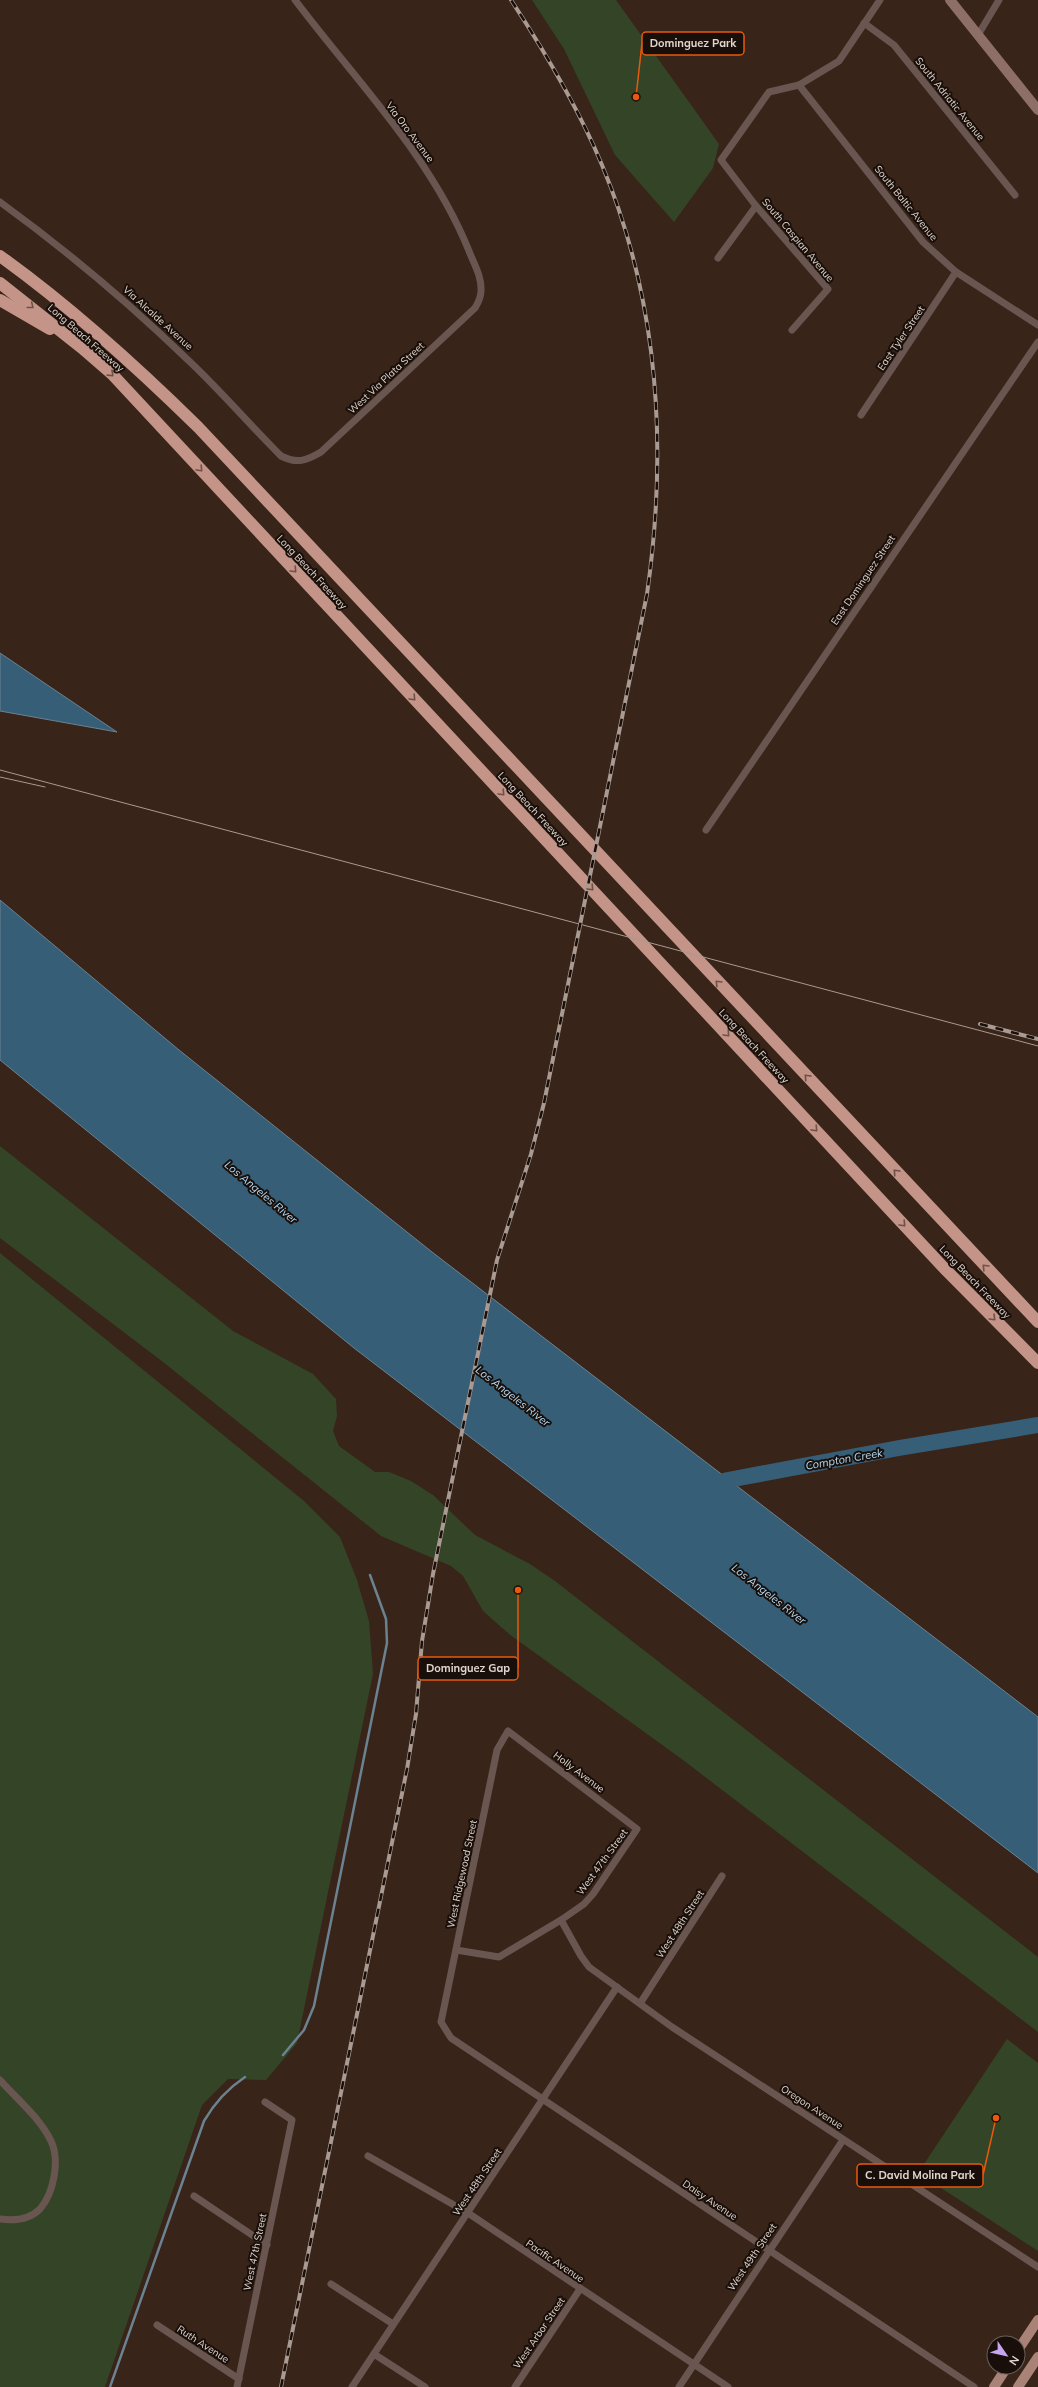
<svg xmlns="http://www.w3.org/2000/svg" width="1038" height="2387" viewBox="0 0 1038 2387" font-family="Mulish,sans-serif">
	<rect width="100%" height="100%" fill="#382418"/>
	<g fill="#344427">
		<path d="M532,0h84l103,144 -6,24 -39,54 -59,-67 -51,-106z"/>
		<path d="M0,1146l233,185 80,43 23,25 1,17 -4,15 6,15 36,26h14l22,9 22,14 42,40 55,29 25,17 483,376v75l-355,-272 -174,-126 -26,-23 -20,-35 -12,-10 -70,-30 -218,-174 -163,-124z"/>
		<path d="M0,1253l304,248 36,36 17,43 12,41 4,53 -76,369 -31,37 -38,-1 -26,26 -97,282h-105z"/>
		<path d="M1007,2039l31,24v188l-120,-78z"/>
	</g>
	<g fill="#375e77" stroke="#6b8291">
		<path d="M0,653l117,79 -117,-21z"/>
		<path d="M0,900l179,150 253,202 606,465v156l-684,-525 -354,-288z"/>
	</g>
	<g fill="none" stroke-linecap="round" stroke-linejoin="round">
		<g stroke="#6b8291" stroke-width="2.5">
			<path d="M283,2055l21,-25 10,-24 73,-363 -1,-24 -16,-44"/>
			<path d="M110,2387l94,-266c11,-19 23,-32 41,-44"/>
		</g>
		<path stroke="#375e77" stroke-width="16" d="M707,1486l21,-6 171,-32 139,-23"/>
		<g stroke="#6a5651" stroke-width="7">
			<path d="M864,23l30,22 121,150"/>
			<path d="M978,35l21,-35"/>
			<path d="M799,85l124,157 33,30 82,53"/>
			<path d="M0,202c66,48 129,101 188,158 32,30 61,64 93,96 16,8 25,5 40,-4l154,-144c3,-5 6,-10 6,-17 1,-14 -7,-27 -12,-40 -38,-95 -113,-170 -174,-251"/>
			<path d="M718,258l38,-52"/>
			<path d="M792,330l36,-41 -72,-83 -35,-46 48,-68 30,-7 40,-24 41,-61"/>
			<path d="M861,415l95,-143"/>
			<path d="M706,830l332,-488"/>
			<path d="M561,1920l23,-16 9,-10 44,-65 -129,-98 -11,19 -56,272 10,16 523,349"/>
			<path d="M456,1950l43,7 62,-37 20,36 8,11 83,60 366,240"/>
			<path d="M641,2002l81,-126"/>
			<path d="M0,2080c17,19 40,38 51,61 9,19 3,52 -11,68 -11,11 -26,12 -40,10"/>
			<path d="M368,2156l100,57 260,174"/>
			<path d="M194,2196l73,49"/>
			<path d="M331,2284l62,40"/>
			<path d="M157,2325l82,54"/>
			<path d="M374,2354l51,33"/>
			<path d="M237,2387l55,-267 -27,-18"/>
			<path d="M352,2387l265,-400"/>
			<path d="M515,2387l65,-98"/>
			<path d="M679,2387l164,-247"/>
		</g>
		<path stroke="#8e6f67" stroke-width="10" d="M950,0l88,110"/>
		<g stroke="#aa8378" stroke-width="10">
			<path d="M1018,2350l20,-30"/>
			<path d="M994,2387l13,-20"/>
			<path d="M1018,2387l20,-30"/>
		</g>
		<g stroke="#c39487" stroke-width="12">
			<path d="M0,256c71,51 136,110 198,171l840,895"/>
			<path d="M0,283l82,65 30,26 832,894 94,95"/>
			<path d="M0,300l50,29"/>
		</g>
		<g stroke="#aa9a91" stroke-width="1">
			<path d="M0,770l1038,276"/>
			<path d="M0,777l45,10"/>
		</g>
		<defs>
			<g id="rail">
				<path d="M980,1024l58,15"/>
				<path d="M281,2387l126,-618 9,-55 6,-73 11,-67 64,-314 34,-106 13,-51 103,-509c21,-146 12,-292 -45,-429 -24,-58 -57,-113 -91,-165"/>
			</g>
		</defs>
		<use href="#rail" stroke="#aa9a91" stroke-width="4"/>
		<use href="#rail" stroke="#180f0a" stroke-width="2.5" stroke-dasharray="8" stroke-linecap="butt"/>
	</g>
	<defs><path id="oneway-chevron" d="M-2-3.5L2.5 0L-2 3.5" fill="none" stroke-width="1.6" stroke-linecap="round" stroke-linejoin="round"/></defs>
	<g stroke="#6e5248">
		<use href="#oneway-chevron" transform="translate(31 306) rotate(39)"/>
		<use href="#oneway-chevron" transform="translate(111 374) rotate(44)"/>
		<use href="#oneway-chevron" transform="translate(200 469) rotate(47)"/>
		<use href="#oneway-chevron" transform="translate(294 570) rotate(47)"/>
		<use href="#oneway-chevron" transform="translate(413 698) rotate(47)"/>
		<use href="#oneway-chevron" transform="translate(502 793) rotate(47)"/>
		<use href="#oneway-chevron" transform="translate(591 888) rotate(47)"/>
		<use href="#oneway-chevron" transform="translate(718 983) rotate(-134)"/>
		<use href="#oneway-chevron" transform="translate(727 1034) rotate(47)"/>
		<use href="#oneway-chevron" transform="translate(807 1077) rotate(-133)"/>
		<use href="#oneway-chevron" transform="translate(815 1129) rotate(47)"/>
		<use href="#oneway-chevron" transform="translate(896 1172) rotate(-133)"/>
		<use href="#oneway-chevron" transform="translate(903 1224) rotate(47)"/>
		<use href="#oneway-chevron" transform="translate(985 1267) rotate(-134)"/>
		<use href="#oneway-chevron" transform="translate(993 1318) rotate(45)"/>
	</g>
	<g text-anchor="middle" dominant-baseline="central" stroke-width="4" stroke-linejoin="round" paint-order="stroke">
		<g font-size="10" fill="#e3d5cd" stroke="#180f0a">
			<text transform="translate(950 99) rotate(51)">South Adriatic Avenue</text>
			<text transform="translate(410 132) rotate(53)">Via Oro Avenue</text>
			<text transform="translate(906 203) rotate(51)">South Baltic Avenue</text>
			<text transform="translate(798 240) rotate(50)">South Caspian Avenue</text>
			<text transform="translate(158 318) rotate(42)">Via Alcalde Avenue</text>
			<text transform="translate(86 338) rotate(41)">Long Beach Freeway</text>
			<text transform="translate(901 338) rotate(-56)">East Tyler Street</text>
			<text transform="translate(386 378) rotate(-43)">West Via Plata Street</text>
			<text transform="translate(312 572) rotate(47)">Long Beach Freeway</text>
			<text transform="translate(863 580) rotate(-56)">East Dominguez Street</text>
			<text transform="translate(533 809) rotate(47)">Long Beach Freeway</text>
			<text transform="translate(754 1046) rotate(47)">Long Beach Freeway</text>
			<text transform="translate(975 1282) rotate(46)">Long Beach Freeway</text>
			<text transform="translate(579 1772) rotate(37)">Holly Avenue</text>
			<text transform="translate(602 1862) rotate(-54)">West 47th Street</text>
			<text transform="translate(462 1874) rotate(-78)">West Ridgewood Street</text>
			<text transform="translate(680 1924) rotate(-57)">West 48th Street</text>
			<text transform="translate(812 2107) rotate(33)">Oregon Avenue</text>
			<text transform="translate(477 2182) rotate(-56)">West 48th Street</text>
			<text transform="translate(710 2200) rotate(34)">Daisy Avenue</text>
			<text transform="translate(255 2252) rotate(-78)">West 47th Street</text>
			<text transform="translate(752 2257) rotate(-56)">West 49th Street</text>
			<text transform="translate(555 2261) rotate(34)">Pacific Avenue</text>
			<text transform="translate(539 2333) rotate(-56)">West Arbor Street</text>
			<text transform="translate(203 2344) rotate(33)">Ruth Avenue</text>
		</g>
		<g font-size="11" font-style="italic" fill="#b5dbf6" stroke="#180f0a">
			<text transform="translate(261 1192) rotate(40)">Los Angeles River</text>
			<text transform="translate(513 1396) rotate(38)">Los Angeles River</text>
			<text transform="translate(844 1459) rotate(-10)">Compton Creek</text>
			<text transform="translate(769 1594) rotate(38)">Los Angeles River</text>
		</g>
	</g>
	<path fill="none" stroke="#e8590c" stroke-width="1.5" d="M636 97L642 43M518 1590L518 1668M996 2118L983 2175"/>
	<g fill="#e8590c" stroke="#180f0a" stroke-width="1.5">
		<circle cx="636" cy="97" r="4"/>
		<circle cx="518" cy="1590" r="4"/>
		<circle cx="996" cy="2118" r="4"/>
	</g>
	<g fill="#180f0a" stroke="#e8590c" stroke-width="1.5">
		<rect x="642" y="32" width="102" height="23" rx="4"/>
		<rect x="418" y="1657" width="100" height="23" rx="4"/>
		<rect x="857" y="2164" width="126" height="23" rx="4"/>
	</g>
	<g font-size="11" text-anchor="middle" font-weight="bold" fill="#e3d5cd">
		<text x="693" y="47">Dominguez Park</text>
		<text x="468" y="1672">Dominguez Gap</text>
		<text x="920" y="2179">C. David Molina Park</text>
	</g>
	<g transform="translate(1006 2355) rotate(124)"><circle r="19" fill="#180f0a" stroke="#695e58"/>
	<path d="M0-3L7 15L0 10L-7 15Z" fill="#c8a6ef"/>
	<text y="-6" font-size="11" font-weight="bold" text-anchor="middle" fill="#e3d5cd">N</text>
	</g>
</svg>
